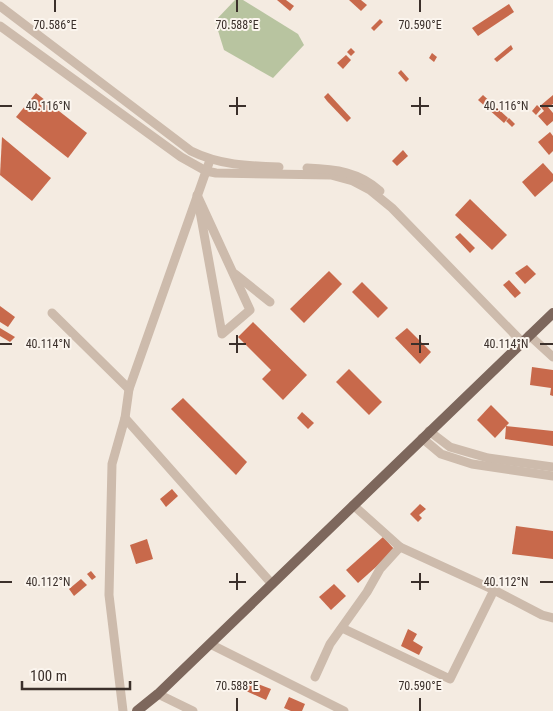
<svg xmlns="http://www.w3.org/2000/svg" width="553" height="711" viewBox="0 0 553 711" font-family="'Roboto Condensed',sans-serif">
	<rect width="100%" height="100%" fill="#f4ebe1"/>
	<path fill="#b8c4a0" d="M235,0h8l55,34 6,11 -31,33 -49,-28 -9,-29z"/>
	<g fill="#c8694b">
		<path d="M277,0h9l8,6 -4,5z"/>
		<path d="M349,0h12l6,5 -6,6z"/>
		<path d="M509,4l5,8 -36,24 -6,-8z"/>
		<path d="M380,19l3,3 -9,9 -3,-3z"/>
		<path d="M511,45l2,4 -16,13 -3,-3z"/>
		<path d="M351,48l4,4 -4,4 -4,-4z"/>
		<path d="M432,53l5,4 -3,5 -5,-4z"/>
		<path d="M346,55l5,5 -8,9 -6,-6z"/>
		<path d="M401,70l8,9 -3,3 -8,-9z"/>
		<path d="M36,93l51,40 -19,25 -52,-41z"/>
		<path d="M328,93l23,25 -4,4 -20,-21 -3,-4z"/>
		<path d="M483,95l25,23 -4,5 -26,-23z"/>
		<path d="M553,95v9l-5,3 5,6v8l-6,5 -9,-10 6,-5 -4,-5z"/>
		<path d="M537,105l4,4 -5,6 -4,-4z"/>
		<path d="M509,118l6,6 -3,3 -6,-6z"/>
		<path d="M550,132l3,4v15l-4,4 -11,-13z"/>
		<path d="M2,137l49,41 -19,23 -32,-26z"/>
		<path d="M403,150l5,6 -11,10 -5,-5z"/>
		<path d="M543,163l10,11v7l-18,16 -13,-15z"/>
		<path d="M470,199l37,36 -15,15 -37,-35z"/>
		<path d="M460,233l15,15 -5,5 -15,-16z"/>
		<path d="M527,265l9,9 -11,10 -10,-11z"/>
		<path d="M329,271l13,13 -38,39 -14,-14z"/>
		<path d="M509,280l12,13 -6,5 -12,-13z"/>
		<path d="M362,282l26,26 -10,10 -26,-26z"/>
		<path d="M0,306l15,11 -7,10 -8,-5z"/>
		<path d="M253,322l54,53 -24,25 -21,-21 9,-9 -33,-33z"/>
		<path d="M0,328l15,9 -5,5 -10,-6z"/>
		<path d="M407,328l24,24 -11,12 -25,-26z"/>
		<path d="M532,367l21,3v26l-3,-1 1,-7 -21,-3z"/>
		<path d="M349,369l33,33 -13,13 -33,-33z"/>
		<path d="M183,398l64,64 -11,13 -65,-66z"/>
		<path d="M491,405l18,18 -14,15 -18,-18z"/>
		<path d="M302,412l12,11 -6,6 -11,-11z"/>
		<path d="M506,426l47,5v15l-48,-7z"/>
		<path d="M172,489l6,7 -12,11 -6,-8z"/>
		<path d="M420,504l6,5 -7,6 3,3 -4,4 -8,-8z"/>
		<path d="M516,526l37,5v28l-41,-5z"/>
		<path d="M383,537l12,13 -37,33 -12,-13z"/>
		<path d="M147,539l6,20 -17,5 -6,-19z"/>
		<path d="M91,571l5,6 -4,3 -5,-6z"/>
		<path d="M81,579l6,6 -13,11 -5,-7z"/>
		<path d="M334,584l12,12 -15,14 -12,-13z"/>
		<path d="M408,629l9,5 -4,7 10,6 -4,8 -18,-9z"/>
		<path d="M250,681l21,8 -5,11 -20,-9z"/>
		<path d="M289,697l16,7 -3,7h-11l-7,-3z"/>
	</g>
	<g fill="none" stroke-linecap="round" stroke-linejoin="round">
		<g stroke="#cdbbac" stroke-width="9">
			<path d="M0,6l191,145c28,14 57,15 88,16"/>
			<path d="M0,26l181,131 25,14 10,2 115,2 22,6 17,9 22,18 130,134"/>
			<path d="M307,168c29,1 52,4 73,23"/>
			<path d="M197,195l53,115 -28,24z"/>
			<path d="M235,274l35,28"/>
			<path d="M52,313l77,76"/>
			<path d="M529,335l24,22"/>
			<path d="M125,418l147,166"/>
			<path d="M429,431l21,16 38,11 65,9"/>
			<path d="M422,438l19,16 31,10 81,12"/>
			<path d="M494,590l48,25 11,3"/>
			<path d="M342,628l108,51 44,-89 -94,-43"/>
			<path d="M210,644l134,67"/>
			<path d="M315,677l15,-33 37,-52 13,-23 20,-22 -47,-42"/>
			<path d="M158,694l35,17"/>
			<path d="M123,711l-14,-116 3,-131 13,-46 4,-29 81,-229"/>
		</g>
		<path stroke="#7d675c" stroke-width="10" d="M137,711l21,-17 395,-381"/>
	</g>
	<path fill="none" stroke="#3b302b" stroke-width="2" d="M55,0v12M237,0v12M420,0v12M237,97v18M420,97v18M0,106h12M229,106h17M411,106h18M540,106h13M237,335v18M420,335v18M0,344h12M229,344h17M411,344h18M540,344h13M237,573v17M420,573v17M0,582h12M229,582h17M411,582h18M540,582h13M237,698v13M420,698v13"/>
	<g font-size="12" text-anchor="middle" fill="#3b302b" stroke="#fbf5ee" stroke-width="4" stroke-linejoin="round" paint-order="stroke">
		<text x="55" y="29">70.586°E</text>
		<text x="237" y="29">70.588°E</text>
		<text x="420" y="29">70.590°E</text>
		<text x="48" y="110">40.116°N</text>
		<text x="506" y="110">40.116°N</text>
		<text x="48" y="348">40.114°N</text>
		<text x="506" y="348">40.114°N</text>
		<text x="48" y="586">40.112°N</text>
		<text x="506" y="586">40.112°N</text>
		<text x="237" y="690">70.588°E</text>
		<text x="420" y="690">70.590°E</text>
	</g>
	<path d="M22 681v8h108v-8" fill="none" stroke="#3b302b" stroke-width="2.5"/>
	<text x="30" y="681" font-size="15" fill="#3b302b" stroke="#fbf5ee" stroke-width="4" paint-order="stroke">100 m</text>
</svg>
